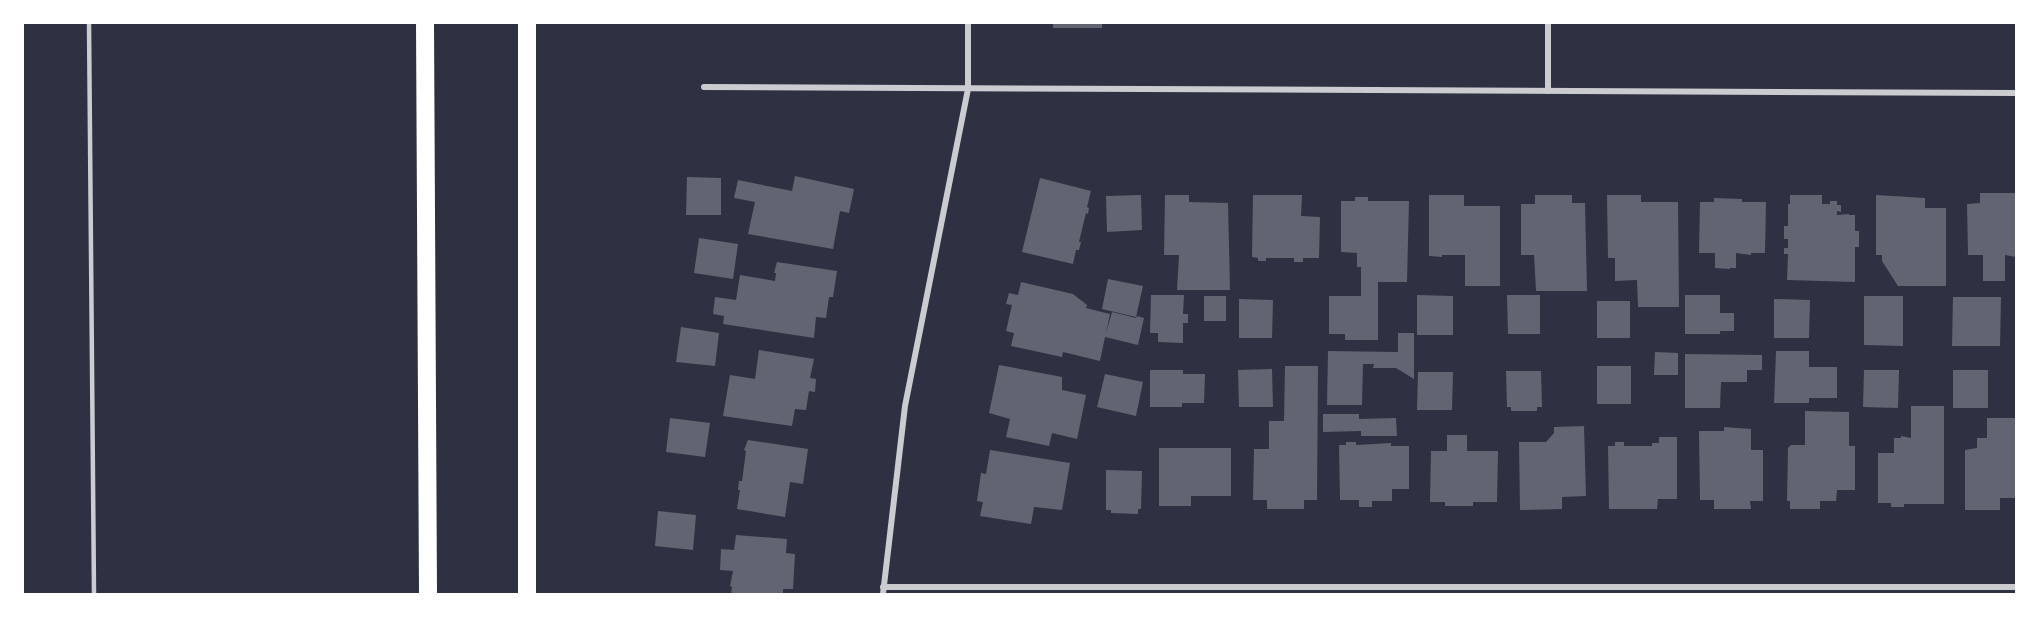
<svg xmlns="http://www.w3.org/2000/svg" width="2039" height="617" viewBox="0 0 2039 617" font-family="Raleway,sans-serif">
	<rect width="100%" height="100%" fill="#2d3142"/>
	<g fill="#626471">
		<rect x="1053" y="22" width="49" height="6"/>
		<path d="M795,176l59,13 -5,24 -9,-2 -7,38 -85,-15 7,-32 -21,-4 4,-18 54,11z"/>
		<path d="M687,177l34,1v37h-35z"/>
		<path d="M1040,178l51,13 -4,16 2,1 -1,6 -2,-1 -7,29h2l-2,8h-3l-3,14 -51,-12z"/>
		<path d="M1980,193h36v64l-11,-2v26h-22v-26h-15l-1,-51 13,-1z"/>
		<path d="M1141,195l1,35 -35,2 -1,-36z"/>
		<path d="M1165,195h24v7l39,1 2,87h-53l2,-35h-15z"/>
		<path d="M1253,195h49l-1,21 19,1 -1,41h-16v4h-9v-4h-28v3h-8v-3l-6,-1z"/>
		<path d="M1429,195h35v11h36v80h-35v-31h-23v2l-13,-1z"/>
		<path d="M1535,195h37v8h13l2,88h-51l-2,-36h-13v-51h14z"/>
		<path d="M1607,195h34v7h37l1,105h-41l-1,-27 -22,1v-23h-7z"/>
		<path d="M1790,195h32v9h8v-3h7v4h4v7l-4,-1v4l12,-1v1h6v16h4v16h-4v35l-68,-2 1,-26h-4v-6h4v-9h-4v-13h4v-22h2z"/>
		<path d="M1876,195l49,3v10h21v78h-48l-16,-25v-6h-6z"/>
		<path d="M1355,197h13v4h41l-2,81h-29v58h-33v-6h-16v-38h32v-29h-4v-14l-16,-1v-51h14z"/>
		<path d="M1714,198l28,1v3h24l-1,51h-14v2l-15,-2v15h-6v1l-15,-1v-15h-16l1,-51h14z"/>
		<path d="M699,238l39,6 -5,35 -39,-6z"/>
		<path d="M777,262l60,9 -4,26h-4l-3,21 -10,-1 -2,21 -91,-14 1,-8 -11,-2 2,-17 21,3 4,-25 35,6 1,-8h-2z"/>
		<path d="M1108,279l35,7 -7,31 -34,-8z"/>
		<path d="M1021,282l52,12 14,11 -1,3 24,6 -4,19 6,-21 24,6 1,-2 7,2 -6,27 -33,-8 -5,24 -37,-9 -1,5 -51,-11 3,-13 -8,-2 6,-26 -6,-1 3,-11 9,2z"/>
		<path d="M1151,295h33l-1,19h5v9h-5v20l-25,-1v-9h-8z"/>
		<path d="M1417,295l36,1v39h-36z"/>
		<path d="M1507,295h33v39h-32z"/>
		<path d="M1685,295h35v18h14v18h-14v3h-35z"/>
		<rect x="1204" y="296" width="22" height="25"/>
		<path d="M1864,296h39v50l-39,-1z"/>
		<path d="M1953,297h48l-1,49h-48z"/>
		<path d="M1239,299l34,1 -1,38h-33z"/>
		<path d="M1774,299l36,1 -1,38h-35z"/>
		<rect x="1597" y="301" width="33" height="37"/>
		<path d="M681,327l38,6 -4,33 -39,-4z"/>
		<path d="M1398,333h16v46l-18,-11h-23l1,-4h-11l-1,41h-35l1,-54 70,1z"/>
		<path d="M759,350l55,9 -4,19 6,1 -1,13 -6,-1 -3,19 -11,-1 -3,17 -69,-10 7,-41 25,4z"/>
		<path d="M1776,351h33v16h28v31h-28v5h-35z"/>
		<path d="M1655,352l23,1v22h-24z"/>
		<path d="M1685,354l77,1v15h-15v12h-26l-1,26h-35z"/>
		<path d="M999,365l63,12v13l24,5 -9,44 -25,-6 -3,13 -43,-9 4,-18 -21,-6z"/>
		<path d="M1285,366h33l-1,134h-13v9h-37v-9h-14l1,-51h15v-28h15z"/>
		<rect x="1597" y="366" width="34" height="38"/>
		<path d="M1272,369l1,38h-34l-1,-37z"/>
		<path d="M1150,370h33v4h22l-1,29h-22v4h-32z"/>
		<path d="M1864,370h35l-1,38 -35,-1z"/>
		<rect x="1953" y="370" width="35" height="38"/>
		<path d="M1506,371h35l1,36h-5v4h-26v-4h-4z"/>
		<path d="M1418,372h35l-1,38h-35z"/>
		<path d="M1105,374l38,8 -7,34 -39,-9z"/>
		<path d="M1911,406h33v98h-40v3h-13v-4h-13v-50h16v-15h7v-2l10,2z"/>
		<path d="M1805,411l44,1v34h6v44h-18l-1,11h-16v8h-30v-8h-3l1,-53 3,-3h14z"/>
		<path d="M1323,414h36v5l37,-1 1,18h-36v-5l-38,1z"/>
		<path d="M670,418l40,5 -5,34 -39,-5z"/>
		<path d="M1987,418h29v80h-16v12h-35v-60l12,-2v-10h10z"/>
		<path d="M1584,426l2,70 -24,1v12l-42,1 -1,-68h27l8,-9v-6z"/>
		<path d="M1724,427l27,2v21h12v51h-13l1,8h-37v-9h-14l-1,-69h25z"/>
		<path d="M1447,435h20v16h31l-1,51h-24v4h-28v-4h-15l1,-51h16z"/>
		<path d="M1659,437h18v62h-19l-1,10h-48l-1,-63h7v-4h9v4h28v-3h7z"/>
		<path d="M748,440l60,9 -5,35 -13,-2 -5,35 -48,-8 3,-19h-2l1,-9h3l4,-30 -2,-1z"/>
		<path d="M1346,442h10v3l35,-2v3h18v43h-17v12h-20v6h-13v-7h-19l-1,-55h7z"/>
		<path d="M1159,448h72v48h-40v10h-32z"/>
		<path d="M990,450l80,13 -8,47 -28,-3 -3,17 -51,-8 3,-14 -6,-1 4,-28 5,1z"/>
		<path d="M1106,470l36,1 -1,38h-3v5l-27,-1v-3h-5z"/>
		<path d="M658,511l38,4 -3,35 -38,-4z"/>
		<path d="M736,535l51,4 -1,14 9,1 -2,35h-10v5h-52l1,-7 -2,-1 3,-15 -13,-1 1,-21 13,1z"/>
	</g>
	<g fill="none" stroke-linecap="round" stroke-linejoin="round">
		<path stroke="#caccd0" stroke-width="4.5" d="M89,22l5,572"/>
		<g stroke="#caccd0" stroke-width="6">
			<path d="M704,87l1312,6"/>
			<path d="M1548,91v-69"/>
			<path d="M883,587h1133"/>
			<path d="M883,594l22,-188 63,-317v-67"/>
		</g>
		<g stroke="#fff" stroke-width="18">
			<path d="M425,22l3,572"/>
			<path d="M527,22v572"/>
		</g>
	</g>
	<rect width="2039" height="617" fill="none" stroke="#ffffff" stroke-width="48"/>
</svg>
